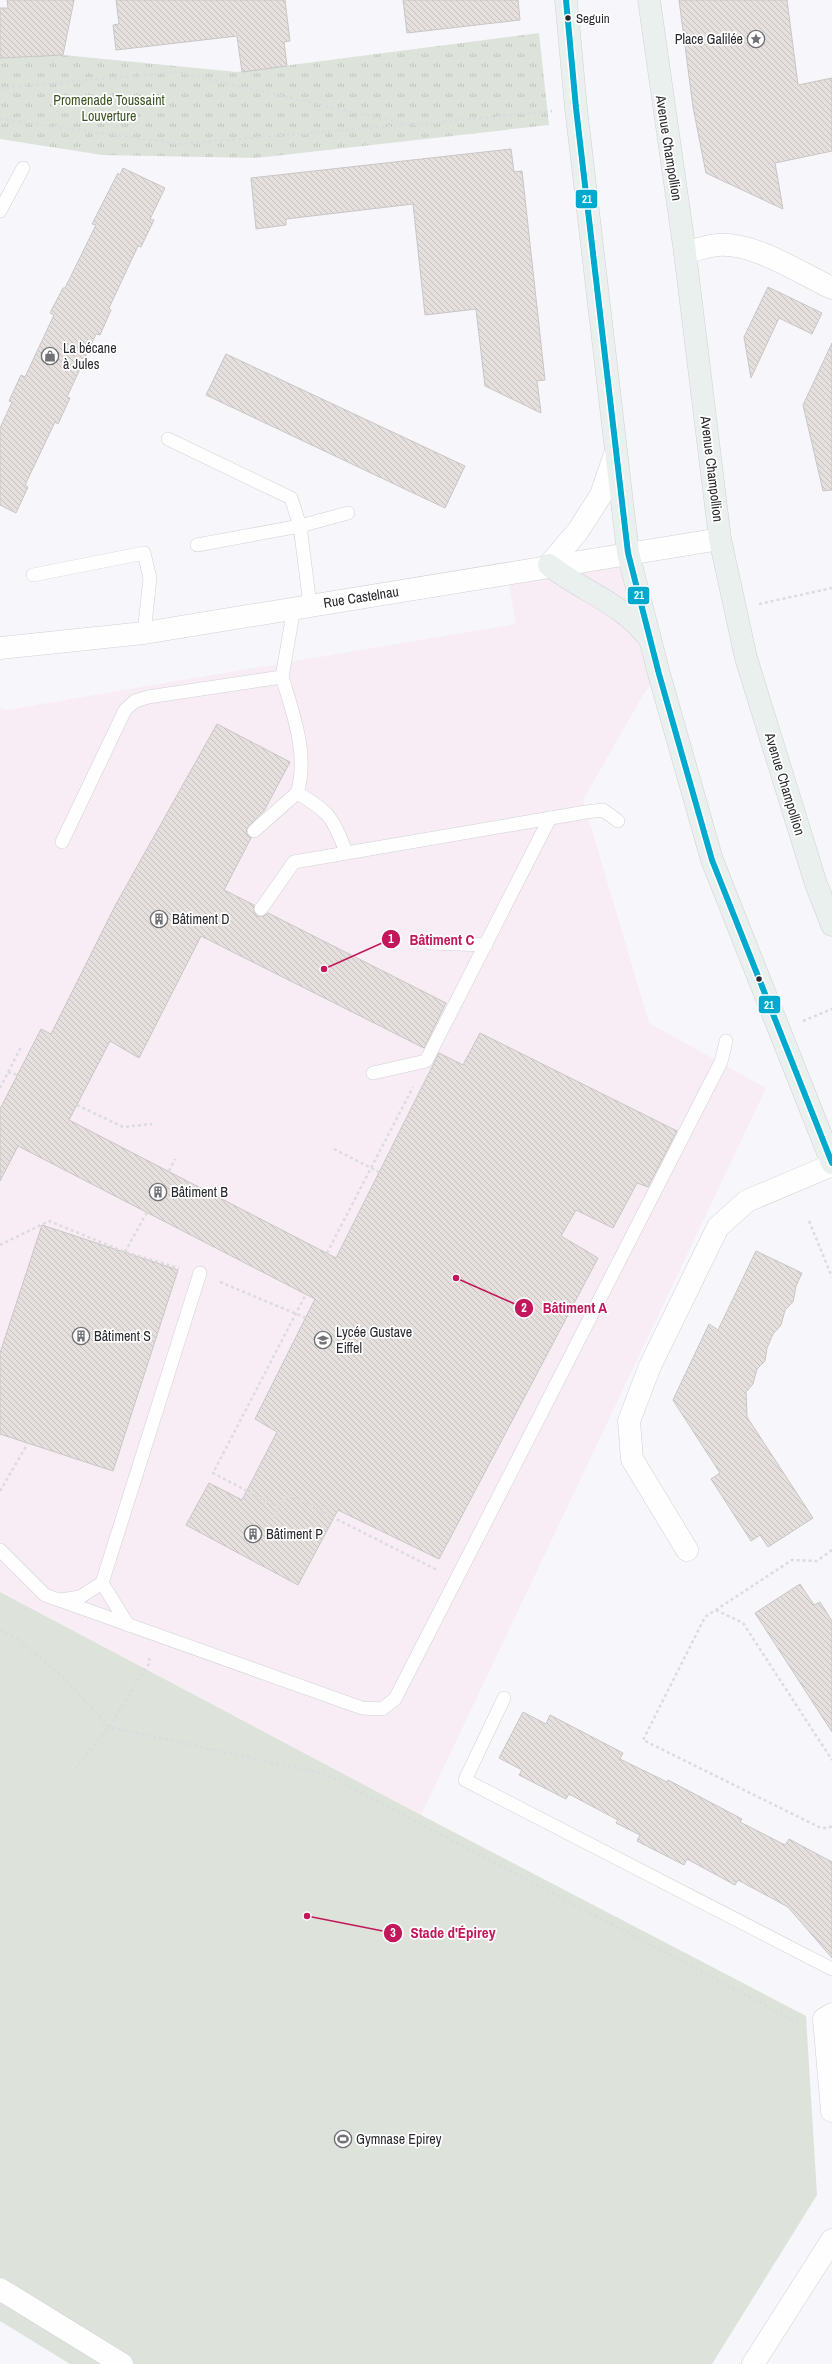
<svg xmlns="http://www.w3.org/2000/svg" width="832" height="2364" viewBox="0 0 832 2364" font-family="'Archivo Narrow',sans-serif">
	<defs>
		<pattern id="park-tufts" width="24" height="20" patternUnits="userSpaceOnUse"><rect width="24" height="20" fill="#dde3da"/><path d="M3 7l-1-3M5 7V3M7 7l1-3M15 17l-1-3M17 17v-4M19 17l1-3" fill="none" stroke="#bec3bb"/></pattern>
		<pattern id="building-back-hatch" width="6" height="6" patternUnits="userSpaceOnUse"><rect width="6" height="6" fill="#e5e0dd"/><path d="M-1 5l2 2M0 0l6 6M5-1l2 2" fill="none" stroke="#c5c0be"/></pattern>
	</defs>
	<rect width="100%" height="100%" fill="#f6f6fb"/>
	<path fill="#f8ecf5" d="M628,553l31,121 -16,21 -60,105 66,223 117,65 -345,727 -421,-223v-884l6,2 510,-86 -9,-51z"/>
	<path fill="#dde3da" d="M0,1592l421,223 385,201 11,179 -105,169h-642l-70,-43z"/>
	<path fill="url(#park-tufts)" d="M539,33l10,92 -293,33 -154,-3 -102,-16v-81l63,-3 174,17z"/>
	<g fill="url(#building-back-hatch)" stroke="#c8c6c6">
		<path d="M7,0h67l-11,55 -63,3v-50h8z"/>
		<path d="M116,0h169l5,41 -6,1 3,24 -45,6 -5,-36 -121,14 -3,-25 6,-1z"/>
		<path d="M403,0h115l2,20 -113,13z"/>
		<path d="M679,0h108l11,85 34,-7v73l-57,12 8,46 -77,-36 -13,-66z"/>
		<path d="M511,149l3,23 8,-1 23,209 -8,1 4,32 -56,-27 -9,-77 -51,6 -12,-111 -127,15v6l-30,4 -5,-51z"/>
		<path d="M123,168l42,20 -15,31 4,1 -13,27 -3,-1 -29,62 2,2 -11,25 -4,-1 -29,63 3,1 -12,26 -3,-2 -30,63 3,2 -12,26 -16,-8v-77l12,-26 -3,-1 12,-26 4,2 29,-62 -4,-2 13,-25h2l31,-63 -4,-1 26,-51 2,2z"/>
		<path d="M768,287l54,26 -10,21 -33,-16 -28,60 -7,-41z"/>
		<path d="M832,343v147l-9,1 -20,-86z"/>
		<path d="M226,354l239,112 -20,42 -239,-113z"/>
		<path d="M217,724l73,38 -26,49 -17,17 -1,5 5,5 -27,52 30,15v7l3,4h7l4,-3 178,90 -22,45 -223,-112 -62,122 -29,-17 -41,79 267,138 103,-205 24,12 17,-32 197,98 -29,56 -11,-4 -24,45 -37,-18 -15,26 37,22 -159,301 -101,-49 -40,75 -112,-60 23,-42 33,17 35,-68 -22,-13 60,-120 -297,-153 -18,35v-72l41,-80 10,5 64,-128z"/>
		<path d="M42,1225l136,45 -65,201 -113,-37v-81z"/>
		<path d="M756,1251l46,22 -6,13 -3,16 -8,8 -4,15 -8,9 -6,14 -2,13 -8,8 -4,15 -7,8 1,25 66,101 -45,29 -8,-12 -9,6 -40,-62 9,-6 -47,-73 36,-76 9,6z"/>
		<path d="M800,1584l14,21 6,-3 12,19v111l-77,-119z"/>
		<path d="M523,1712l23,12 4,-9 73,38 -3,6 47,23 1,-2 74,39 -2,3 45,23 4,-6 43,23v96l-44,-51 -50,-27 -3,5 -48,-26 -3,6 -47,-24 3,-6 -24,-12 2,-3 -49,-26 -3,5 -47,-24 3,-5 -23,-12z"/>
	</g>
	<g fill="none" stroke-linecap="round" stroke-linejoin="round">
		<defs>
			<g id="lane">
				<path d="M0,211l23,-43"/>
				<path d="M168,439l123,59 9,28 10,79"/>
				<path d="M197,545l103,-19 48,-13"/>
				<path d="M33,575l111,-22 6,25 -6,55"/>
				<path d="M282,677c11,36 27,79 15,116 32,18 36,25 49,59"/>
				<path d="M254,831l43,-38"/>
				<path d="M62,842l63,-132 10,-9 13,-4 134,-20 12,-69"/>
				<path d="M261,909l33,-47 292,-50 17,-2 15,11"/>
				<path d="M430,943l56,2"/>
				<path d="M373,1073l53,-12 124,-243"/>
				<path d="M0,1550l45,45 317,113 20,1 13,-10 326,-637 5,-21"/>
				<path d="M102,1583l26,42"/>
				<path d="M61,1600l19,-3 22,-14 98,-310"/>
				<path d="M504,1698l-39,82 367,189"/>
			</g>
			<g id="street">
				<path d="M685,253c10,-3 22,-7 33,-8 36,-3 82,28 114,43"/>
				<path d="M687,1550l-55,-91 -3,-38 21,-55 68,-139 29,-26 85,-36"/>
				<path d="M832,2014l-8,5 8,92"/>
				<path d="M0,2289l122,75"/>
				<path d="M753,2364l79,-124"/>
			</g>
			<g id="secondary">
				<path d="M549,565l29,-34 23,-36 15,-44"/>
				<path d="M0,648l144,-15 576,-94"/>
			</g>
			<g id="primary">
				<path d="M566,0l10,108 52,445 31,121 53,186 120,303"/>
				<path d="M649,0l36,253 35,286 26,119 70,226 16,41"/>
				<path d="M549,565c34,27 72,37 100,73"/>
			</g>
		</defs>
		<use href="#lane" stroke="#d1d0d6" stroke-width="14"/>
		<use href="#street" stroke="#d1d0d6" stroke-width="23"/>
		<use href="#secondary" stroke="#d1d0d6" stroke-width="23"/>
		<use href="#primary" stroke="#d1d1d4" stroke-width="23"/>
		<g stroke="#dcdcde" stroke-width="2.5" stroke-dasharray="3 3" stroke-linecap="butt">
			<path d="M0,88l177,-16 233,53 142,-14"/>
			<path d="M0,119l180,25 223,-19"/>
			<path d="M759,604l73,-16"/>
			<path d="M803,1021l29,-12"/>
			<path d="M8,1072l10,3"/>
			<path d="M0,1088l21,-41"/>
			<path d="M77,1105l46,22 29,-3"/>
			<path d="M334,1149l45,23"/>
			<path d="M169,1171l6,-12"/>
			<path d="M809,1221l23,56"/>
			<path d="M0,1245l49,-24 76,31 54,16"/>
			<path d="M125,1252l22,-40"/>
			<path d="M327,1253l86,-166"/>
			<path d="M220,1282l86,36"/>
			<path d="M0,1491l28,-48"/>
			<path d="M279,1508l8,-14 150,76"/>
			<path d="M273,1518l6,-10 -66,-35 93,-179"/>
			<path d="M832,1550l-15,11 -25,-1 -87,57 -62,123 178,88h7l4,-2"/>
			<path d="M716,1610l27,13 89,137"/>
			<path d="M0,1630l15,7 47,39 47,51 217,47 473,249"/>
			<path d="M75,1769l34,-42 41,-65 -2,-7"/>
		</g>
		<use href="#lane" stroke="#fefefe" stroke-width="13"/>
		<use href="#street" stroke="#fefefe" stroke-width="22"/>
		<use href="#secondary" stroke="#fefefe" stroke-width="22"/>
		<use href="#primary" stroke="#eaf0ed" stroke-width="22"/>
		<defs>
			<path id="bus-1" d="M566,0l10,108 52,445 31,121 53,186 120,303"/>
		</defs>
		<use href="#bus-1" stroke="#fff" stroke-width="9"/>
		<use href="#bus-1" stroke="#00a9ce" stroke-width="6"/>
	</g>
	<defs>
		<symbol id="sight-ring" viewBox="-11 -11 22 22"><circle r="9.5" fill="#fff" stroke="#717176" stroke-width="1.5"/><path d="M0-6L1.8-2.2L6-1.7L2.9 1.2L3.7 5.4L0 3.3L-3.7 5.4L-2.9 1.2L-6-1.7L-1.8-2.2Z" fill="#717176"/></symbol>
		<symbol id="shop-ring" viewBox="-11 -11 22 22"><circle r="9.5" fill="#fff" stroke="#717176" stroke-width="1.5"/><path d="M-5-2.5h2.3a2.7 3.5 0 0 1 5.4 0H5L5.5 6h-11ZM-1.5-2.5h3a1.5 2.3 0 0 0-3 0Z" fill="#717176"/></symbol>
		<symbol id="building-ring" viewBox="-11 -11 22 22"><circle r="9.5" fill="#fff" stroke="#717176" stroke-width="1.5"/><path d="M-4-6H4V6H1V3H-1V6H-4ZM-2.5-4.3h1.7v1.8h-1.7ZM.8-4.3h1.7v1.8H.8ZM-2.5-1h1.7V.8h-1.7ZM.8-1h1.7V.8H.8Z" fill="#717176"/></symbol>
		<symbol id="school-ring" viewBox="-11 -11 22 22"><circle r="9.5" fill="#fff" stroke="#717176" stroke-width="1.5"/><path d="M0-5L7-2L0 1L-7-2ZM-4 1L0 2.5L4 1V4Q0 6-4 4Z" fill="#717176"/></symbol>
		<symbol id="stadium-ring" viewBox="-11 -11 22 22"><circle r="9.5" fill="#fff" stroke="#717176" stroke-width="1.5"/><path d="M0-5a6.5 5 0 1 0 0 10a6.5 5 0 1 0 0-10ZM-3.5-1.8h7v3.6h-7Z" fill="#717176"/></symbol>
	</defs>
	<g fill-rule="evenodd">
		<use href="#sight-ring" x="746" y="29" width="20" height="20"/>
		<use href="#shop-ring" x="40" y="346" width="20" height="20"/>
		<use href="#building-ring" x="149" y="909" width="20" height="20"/>
		<use href="#building-ring" x="148" y="1182" width="20" height="20"/>
		<use href="#building-ring" x="71" y="1326" width="20" height="20"/>
		<use href="#school-ring" x="313" y="1330" width="20" height="20"/>
		<use href="#building-ring" x="243" y="1524" width="20" height="20"/>
		<use href="#stadium-ring" x="333" y="2129" width="20" height="20"/>
	</g>
	<g fill="#2a292f" stroke="#fff" stroke-width="1.5">
		<circle cx="568" cy="18" r="3.5"/>
		<circle cx="759" cy="979" r="3.5"/>
	</g>
	<g text-anchor="middle" dominant-baseline="central" stroke-width="3.5" stroke-linejoin="round" paint-order="stroke">
		<g font-size="13" fill="#2a292f" stroke="#fff" text-anchor="start">
			<text x="576" y="18">Seguin</text>
		</g>
		<g font-size="14" fill="#2a292f" stroke="#fff" text-anchor="start">
			<text x="743" y="39" text-anchor="end">Place Galilée</text>
			<text x="63" y="348">La bécane<tspan x="63" dy="16">à Jules</tspan></text>
			<text x="172" y="919">Bâtiment D</text>
			<text x="171" y="1192">Bâtiment B</text>
			<text x="336" y="1332">Lycée Gustave<tspan x="336" dy="16">Eiffel</tspan></text>
			<text x="94" y="1336">Bâtiment S</text>
			<text x="266" y="1534">Bâtiment P</text>
			<text x="356" y="2139">Gymnase Epirey</text>
		</g>
		<g font-size="14" fill="#3c5322" stroke="#fff">
			<text x="109" y="100">Promenade Toussaint<tspan x="109" dy="16">Louverture</tspan></text>
		</g>
		<g font-size="14" fill="#2a292f" stroke="#fff">
			<text transform="translate(669 148) rotate(81)">Avenue Champollion</text>
			<text transform="translate(712 469) rotate(83)">Avenue Champollion</text>
			<text transform="translate(361 597) rotate(-9)">Rue Castelnau</text>
			<text transform="translate(785 784) rotate(73)">Avenue Champollion</text>
		</g>
	</g>
	<path fill="none" stroke="#c2185b" stroke-width="1.5" d="M324 969L391 939M456 1278L524 1308M307 1916L393 1933"/>
	<g fill="#c2185b" stroke="#fff" stroke-width="1.5">
		<circle cx="324" cy="969" r="4"/>
		<circle cx="456" cy="1278" r="4"/>
		<circle cx="307" cy="1916" r="4"/>
		<circle cx="391" cy="939" r="10"/>
		<circle cx="524" cy="1308" r="10"/>
		<circle cx="393" cy="1933" r="10"/>
	</g>
	<g font-size="12" text-anchor="middle" font-weight="bold" fill="#fff">
		<text x="391" y="943">1</text>
		<text x="524" y="1312">2</text>
		<text x="393" y="1937">3</text>
	</g>
	<g font-size="15" text-anchor="middle" font-weight="bold" fill="#c2185b" stroke="#fff" stroke-width="3.5" stroke-linejoin="round" paint-order="stroke">
		<text x="442" y="945">Bâtiment C</text>
		<text x="575" y="1313">Bâtiment A</text>
		<text x="453" y="1938">Stade d'Épirey</text>
	</g>
	<g stroke="#fff" stroke-width="1.5">
		<rect x="575" y="189" width="23" height="20" rx="4" fill="#00a9ce"/>
		<rect x="627" y="586" width="23" height="19" rx="4" fill="#00a9ce"/>
		<rect x="758" y="995" width="23" height="19" rx="4" fill="#00a9ce"/>
	</g>
	<g font-size="11" text-anchor="middle" font-weight="bold" fill="#fff">
		<text x="587" y="203">21</text>
		<text x="639" y="599">21</text>
		<text x="769" y="1009">21</text>
	</g>
</svg>
